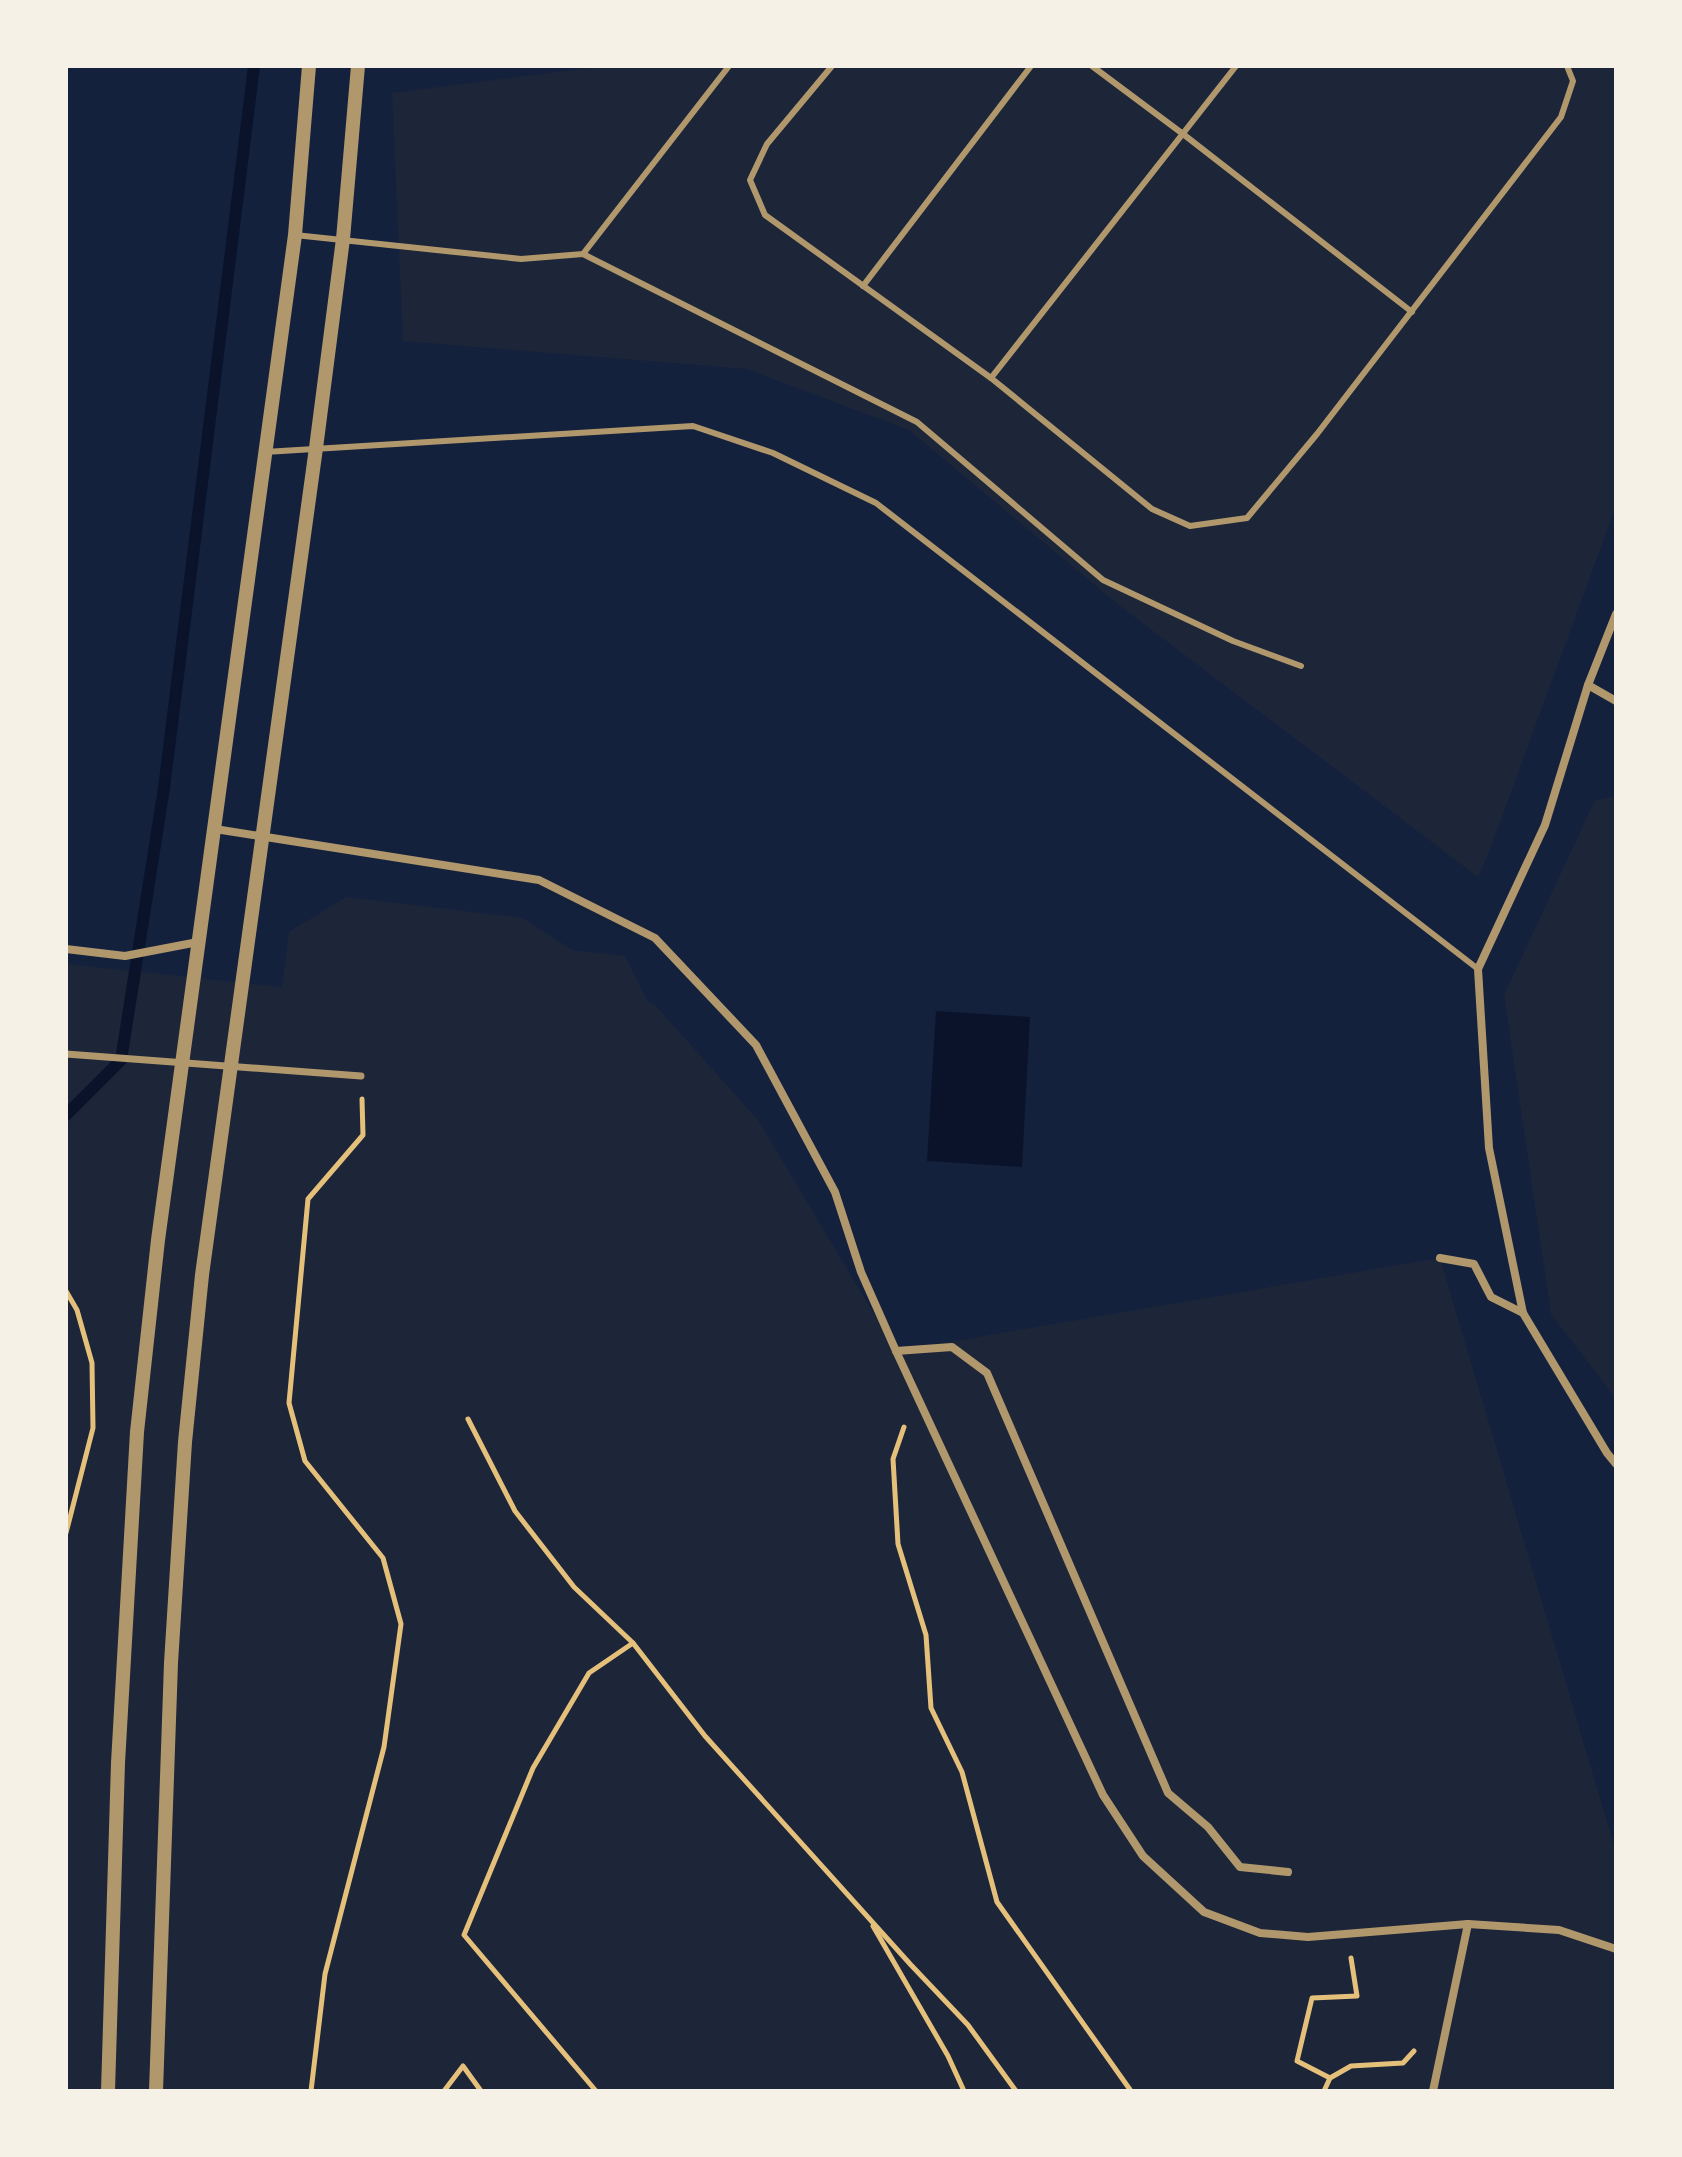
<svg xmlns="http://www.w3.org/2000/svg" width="1682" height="2157" viewBox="0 0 1682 2157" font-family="Spectral,serif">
	<rect width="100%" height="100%" fill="#14213d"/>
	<g fill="#1d2539">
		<path d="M605,66h1011v440l-127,346 -11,25 -358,-271 -211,-176 -162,-61 -344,-28 -11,-248z"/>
		<path d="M1616,796v603l-65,-85 -47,-319 91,-195z"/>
		<path d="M346,897l177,21 49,32 53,6 22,44 8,5 103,115 138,231 544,-93 176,594v239h-1550v-1127l216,23 7,-55z"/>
	</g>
	<path fill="#0b132b" d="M936,1011l94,6 -8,150 -95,-6z"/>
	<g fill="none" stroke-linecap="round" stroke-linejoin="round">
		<path stroke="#0b132b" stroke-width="12" d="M66,1115l55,-55 43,-272 90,-722"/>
		<g stroke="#e5c07b" stroke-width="5">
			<path d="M66,1291l11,19 15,53 1,65 -27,105"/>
			<path d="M468,1419l47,92 59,76 59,56"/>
			<path d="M904,1427l-11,32 5,85 28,91 5,73 31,64 35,130 134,189"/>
			<path d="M873,1926l75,130 16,35"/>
			<path d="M1351,1958l6,38 -45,2 -15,63 33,17 21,-12 52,-3 11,-12"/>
			<path d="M311,2091l14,-117 59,-227 17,-123 -18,-66 -78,-97 -16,-58 19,-204 55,-64 -1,-36"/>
			<path d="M444,2091l19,-25 18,25"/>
			<path d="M596,2091l-132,-156 69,-167 56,-95 44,-30 72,93 206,229 57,60 48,66"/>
			<path d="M1324,2091l6,-13"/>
		</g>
		<g stroke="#b1986c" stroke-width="6">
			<path d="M832,66l-65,78 -17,36 15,35 226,163 161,131 38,17 57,-8 70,-84 244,-317 12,-36 -6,-15"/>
			<path d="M1092,66l91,68 229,178"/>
			<path d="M295,235l226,24 62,-5 146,-188"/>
			<path d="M583,254l334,168 186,158 130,61 68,25"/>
			<path d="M863,286l168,-220"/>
			<path d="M991,378l245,-312"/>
			<path d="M265,452l428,-26 80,27 103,50 602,466"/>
		</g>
		<path stroke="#b1986c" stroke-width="7" d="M66,1054l295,22"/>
		<g stroke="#b1986c" stroke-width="8">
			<path d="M1616,614l-28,71 -43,140 -67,144 11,179 34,165 84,140 9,11"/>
			<path d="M1588,685l28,16"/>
			<path d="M215,829l324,51 116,58 101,107 79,147 26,80 35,79 207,444 40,61 61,56 56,21 48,4 160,-13 91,6 57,19"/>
			<path d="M66,949l59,7 73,-14"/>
			<path d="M1440,1258l34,6 17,33 32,16"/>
			<path d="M896,1351l56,-4 35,26 181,420 40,34 32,40 48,5"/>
			<path d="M1433,2091l35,-167"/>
		</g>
		<g stroke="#b1986c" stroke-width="14">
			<path d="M108,2091l10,-328 19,-331 21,-192 137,-1005 14,-169"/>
			<path d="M156,2091l15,-428 14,-221 17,-167 114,-827 27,-209 15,-173"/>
		</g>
	</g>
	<rect width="1682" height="2157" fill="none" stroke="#f6f1e7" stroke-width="136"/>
</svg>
